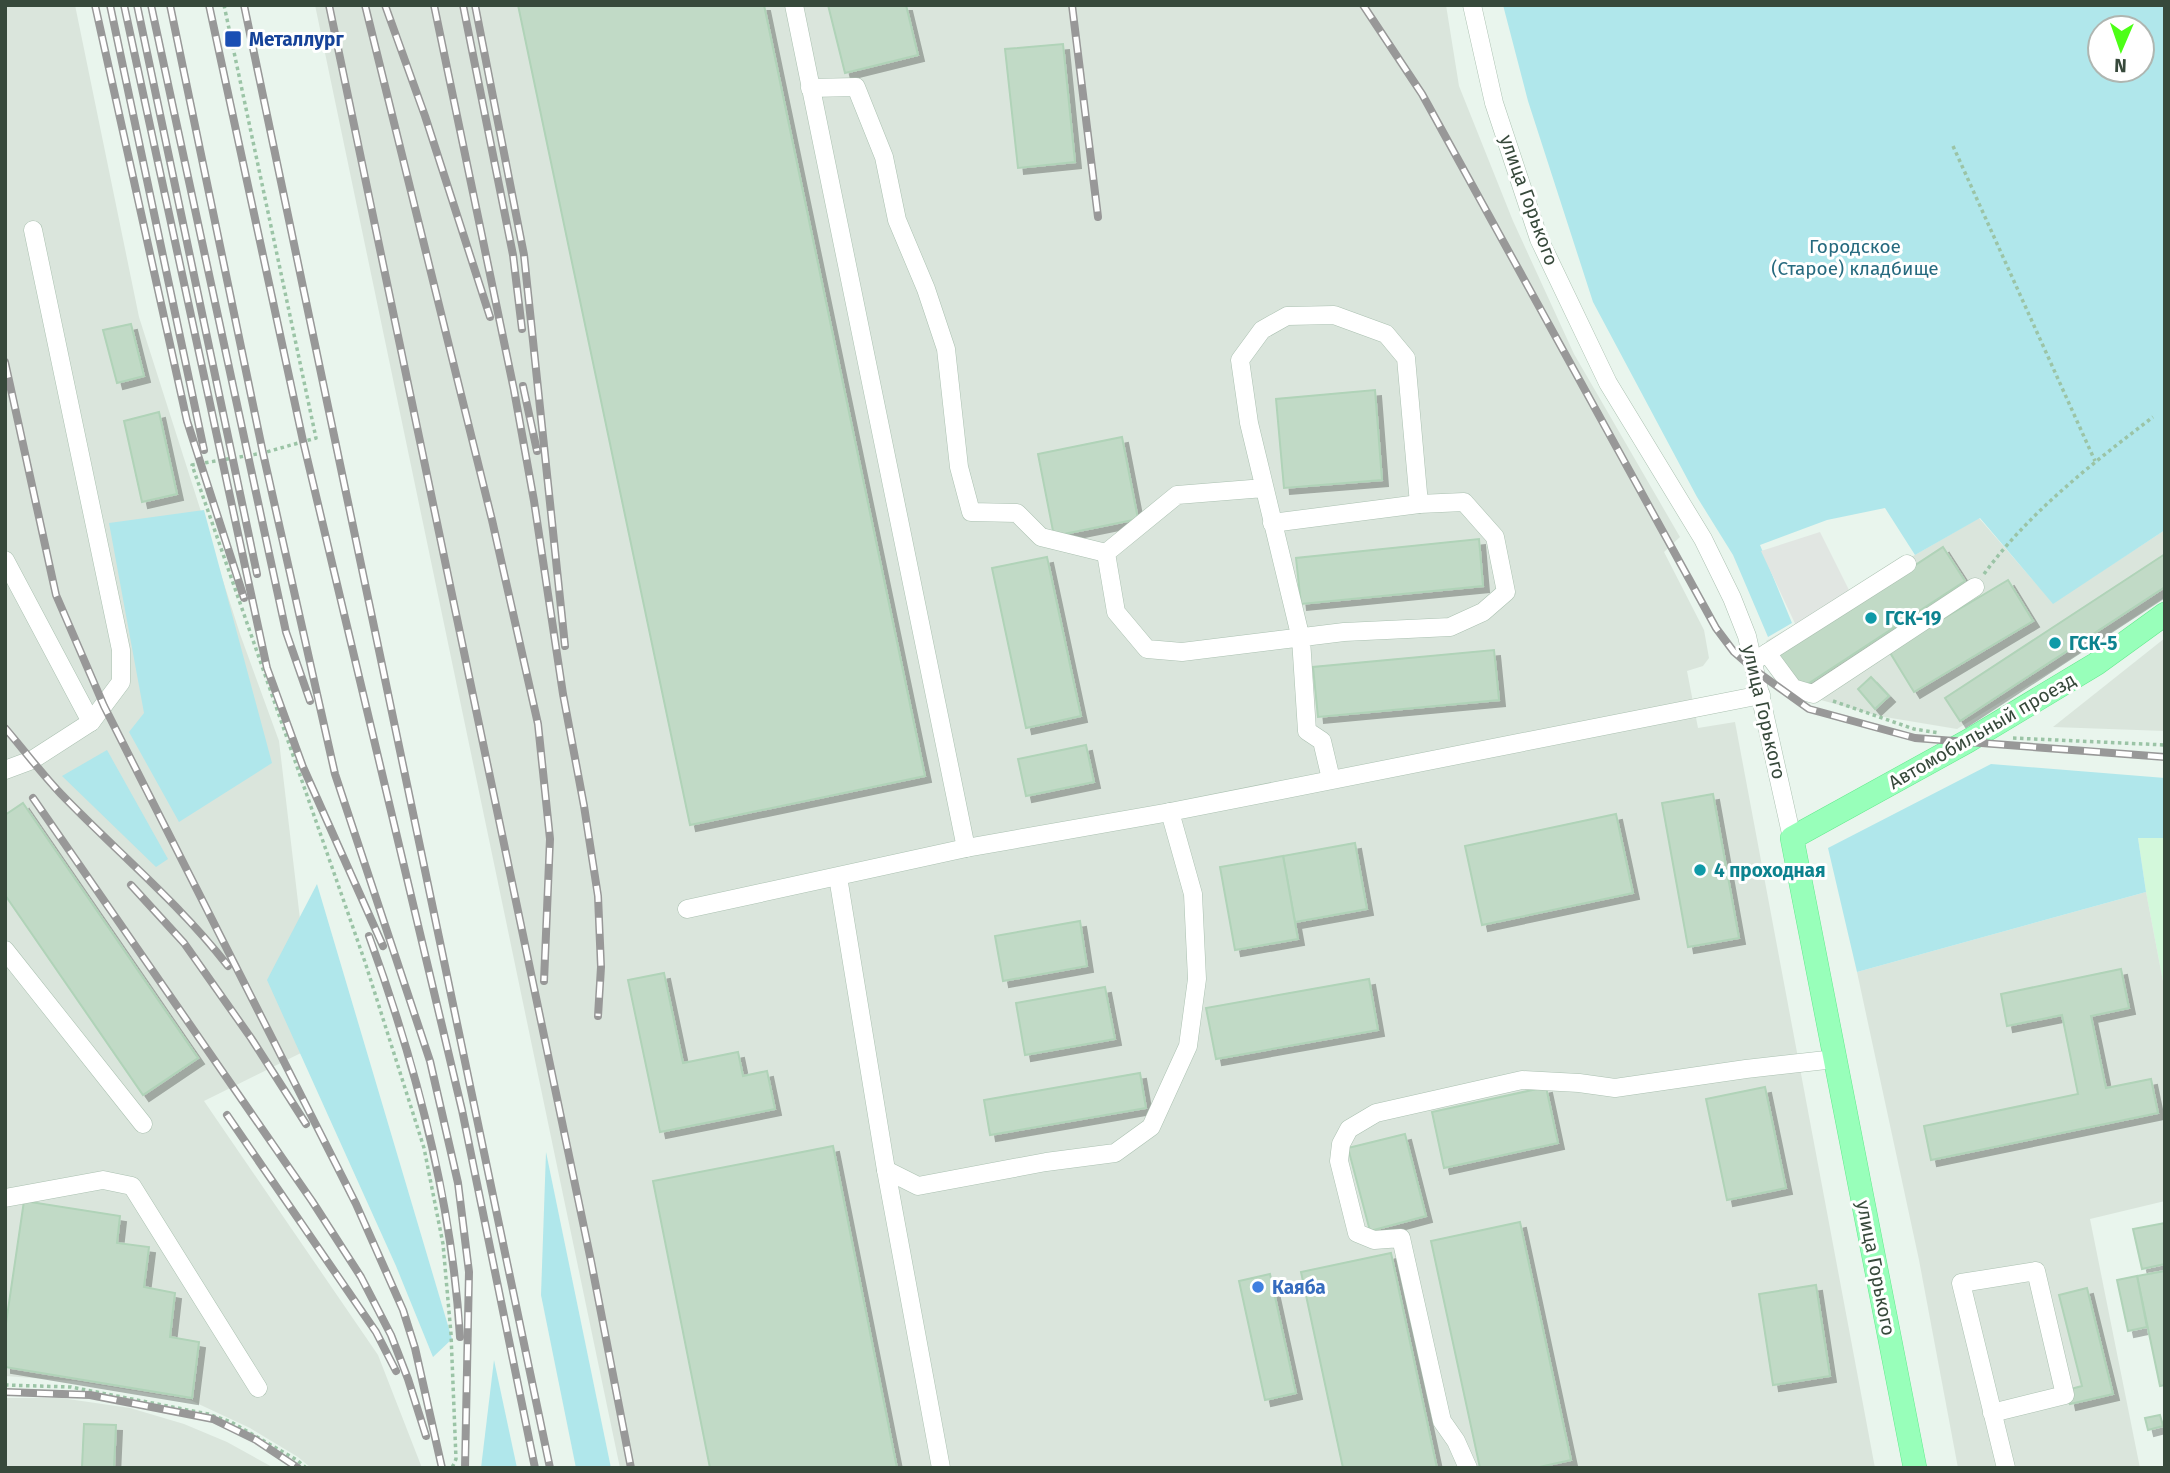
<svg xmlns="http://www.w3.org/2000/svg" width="2170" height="1473" viewBox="0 0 2170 1473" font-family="'Fira Sans',sans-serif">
	<defs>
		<filter id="shadow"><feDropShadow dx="6" dy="6" stdDeviation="0" flood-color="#0004"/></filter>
	</defs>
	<rect width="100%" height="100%" fill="#e9f5ed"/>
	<path fill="#d3f8db" d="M2138,838h27v154l-19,-100z"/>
	<g fill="#dae5dc">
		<path d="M5,5h70l64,312 101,317 39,107 36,305 -111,55 174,254 44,113h-111l-13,-11 -48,-29 -60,-28 -116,-19 -69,-5z"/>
		<path d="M315,5h1131l13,81 54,135 61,133 106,183 -16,15 40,78 5,28 -6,8 -16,5 11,57 37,-6 140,746h-1255z"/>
		<path d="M1979,518l74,85 112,-73v67l-110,72 -98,60 -78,-13 -80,-22 -33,-53z"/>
		<path d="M2165,638v93l-112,-4z"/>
		<path d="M2146,892l19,100v209l-75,18 50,249h-182l-39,-208 -62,-288z"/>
		<path d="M5,1398h56l69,10 54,16 43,18 47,26h-269z"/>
	</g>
	<g fill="#b0e7eb" fill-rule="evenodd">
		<path d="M1503,5h662v525l-112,74 -73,-86 -65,37 -30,-47 -58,12 -67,25 32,78 -24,14 -35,-82 -36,-58 -104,-195 -65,-201zM2100,28h42v42h-42z"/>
		<path d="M204,510l68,253 -93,59 -50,-90 15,-19 -35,-190z"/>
		<path d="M107,750l61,109 -12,8 -94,-91z"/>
		<path d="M1991,764l174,14v60h-27l8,54 -289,80 -29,-124z"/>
		<path d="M317,884l135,455 -19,18 -37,-91 -129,-286z"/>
		<path d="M546,1152l65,316h-35l-35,-173z"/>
		<path d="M494,1360l23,108h-36z"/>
	</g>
	<path fill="#e1e6e2" d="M1820,532l33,66 -54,34 -38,-81z"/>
	<g fill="#c1dac6" stroke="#b0d3b8" stroke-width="2" filter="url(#shadow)">
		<path d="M518,5h246l161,771 -235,49z"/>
		<path d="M828,5h78l12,50 -73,18z"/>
		<path d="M1063,44l12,118 -57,6 -13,-119z"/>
		<path d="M131,324l13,52 -27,7 -14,-53z"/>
		<path d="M1375,390l7,90 -98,8 -8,-89z"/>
		<path d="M159,412l18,82 -35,8 -18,-81z"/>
		<path d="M1122,437l16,82 -84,17 -16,-82z"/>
		<path d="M1479,539l4,47 -182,18 -5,-46z"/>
		<path d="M1943,547l22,34 -165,108 -22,-34z"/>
		<path d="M2165,554v33l-205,134 -15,-23z"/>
		<path d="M1047,557l34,159 -55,12 -34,-160z"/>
		<path d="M2008,580l25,41 -119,71 -25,-41z"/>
		<path d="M1494,650l5,50 -181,17 -5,-50z"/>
		<path d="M1871,677l18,19 -14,13 -17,-20z"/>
		<path d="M1086,745l8,37 -68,14 -8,-37z"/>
		<path d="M1713,794l26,144 -51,9 -26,-144z"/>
		<path d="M23,803l175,255 -55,37 -138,-200v-80z"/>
		<path d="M1616,814l17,79 -151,32 -17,-79z"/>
		<path d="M1355,843l12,66 -72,13 -12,-66z"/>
		<path d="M1283,856l15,83 -63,11 -15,-83z"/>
		<path d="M1080,921l7,45 -84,15 -8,-45z"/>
		<path d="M2121,969l8,39 -38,8 15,72 45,-9 7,34 -227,47 -7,-34 154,-32 -16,-79 -55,11 -6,-32z"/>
		<path d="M664,973l19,90 55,-11 5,24 24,-5 8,38 -115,23 -32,-152z"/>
		<path d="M1369,979l9,51 -162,29 -10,-51z"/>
		<path d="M1105,987l10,52 -90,16 -9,-52z"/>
		<path d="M1140,1073l6,35 -156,27 -6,-35z"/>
		<path d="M1546,1087l12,56 -114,25 -12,-56z"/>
		<path d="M1765,1087l21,101 -59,12 -21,-101z"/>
		<path d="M1405,1134l21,82 -56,15 -22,-83z"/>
		<path d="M833,1146l64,322h-187l-57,-287z"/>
		<path d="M24,1201l96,15 -3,27 32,4 -5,40 31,6 -5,44 29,5 -7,56 -187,-31v-37z"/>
		<path d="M1520,1222l51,238 -36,8h-55l-49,-227z"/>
		<path d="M2165,1223v41l-23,5 -9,-40z"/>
		<path d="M1391,1253l46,215h-94l-42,-196z"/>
		<path d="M2165,1271v114l-5,1 -23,-110z"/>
		<path d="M1270,1274l26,119 -31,7 -26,-119z"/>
		<path d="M2137,1276l10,51 -19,4 -11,-51z"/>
		<path d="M1816,1285l14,91 -57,9 -14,-91z"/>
		<path d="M2087,1288l26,106 -43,10 -3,-14 15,-4 -23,-91z"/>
		<path d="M2160,1415l3,11 -15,4 -3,-12z"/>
		<path d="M84,1424l32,1 -2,43 -32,-1z"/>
	</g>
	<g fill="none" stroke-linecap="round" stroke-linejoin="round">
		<defs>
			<g id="minor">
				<path d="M794,5l172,843"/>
				<path d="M1472,5l22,98 45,136 69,144 95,156 29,59 15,38 45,202"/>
				<path d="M810,88l46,-1 28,70 13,63 29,69 20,60 13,118 12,45 46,1 24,24 65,16"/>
				<path d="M1264,488l-87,7 -71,58 10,59 31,37 35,3 162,-20 106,-5 33,-15 23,-20 -11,-55 -31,-35 -45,2 -13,-146 -20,-24 -52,-19 -47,1 -25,14 -22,30 9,63 52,216 6,92 15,10 9,38"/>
				<path d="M1272,523l147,-19"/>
				<path d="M5,560l86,162"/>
				<path d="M1767,653l26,35 20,6 162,-107"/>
				<path d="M1759,658l148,-94"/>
				<path d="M5,770l27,-10 59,-38 30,-40v-32l-88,-420"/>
				<path d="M838,877l48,293 55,298"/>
				<path d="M687,909l279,-61 204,-36 591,-117"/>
				<path d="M5,950l138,174"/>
				<path d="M886,1170l32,16 128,-24 69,-9 36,-26 37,-81 9,-67 -4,-85 -23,-82"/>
				<path d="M5,1198l98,-18 29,6 126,202"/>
				<path d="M1992,1413l73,-18 -29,-124 -75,12 45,185"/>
				<path d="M1468,1468l-12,-27 -14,-20 -41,-183 -27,2 -17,-7 -18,-72 2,-17 8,-15 27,-16 146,-33 57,3 36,5 131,-19 89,-10"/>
			</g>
			<path id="major" d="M1915,1468l-123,-630 176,-97 128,-77 69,-50"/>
		</defs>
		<use href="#minor" stroke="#abc1b1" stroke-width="19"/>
		<use href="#major" stroke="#62ea8d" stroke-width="24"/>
		<g stroke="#9bc4a6" stroke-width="3.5" stroke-dasharray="3.5 3.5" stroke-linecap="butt">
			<path d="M224,5l92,433 -53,15 -71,12 173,497 59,186 19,96 8,90 5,125 -4,9"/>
			<path d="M1953,146l142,315"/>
			<path d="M1984,574c45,-62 109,-111 169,-157"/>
			<path d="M1833,701l81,28 25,4"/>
			<path d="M2013,738l152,7"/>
			<path d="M5,1385l66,2 137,27 23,8 66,38 9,8"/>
		</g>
		<use href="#minor" stroke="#fff" stroke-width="18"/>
		<use href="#major" stroke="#98ffba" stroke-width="23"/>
		<defs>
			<g id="rail">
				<path d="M95,5l92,416 57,177"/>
				<path d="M110,5l94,445"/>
				<path d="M124,5l143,663 36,99 80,179"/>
				<path d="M137,5l120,569"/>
				<path d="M151,5l135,627 24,69"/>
				<path d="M170,5l93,448 72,321 95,287 28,122 11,89 -4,196"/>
				<path d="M209,5l94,436 159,669 73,358"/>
				<path d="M244,5l306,1463"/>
				<path d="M329,5l262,1256 40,207"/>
				<path d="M365,5l127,515 46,204 12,115 -6,142"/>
				<path d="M385,5l40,111 65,201"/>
				<path d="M434,5l80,385 20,111 29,193 21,112 14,90 3,71 -3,49"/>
				<path d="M463,5l50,250 9,74"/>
				<path d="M475,5l49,250 41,391"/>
				<path d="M1072,5l26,212"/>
				<path d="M1363,5l59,89 294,534 18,24 22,19 53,38 106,29 250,19"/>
				<path d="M5,362l51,233 48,111 252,498 47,106 12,38 27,120"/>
				<path d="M523,386l14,65"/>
				<path d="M5,728c19,22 36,45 56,66 57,59 116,107 167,172"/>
				<path d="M33,798l279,403 49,76 30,58 17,44 18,57"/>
				<path d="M131,885l53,58 67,95 55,86"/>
				<path d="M369,936c47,129 83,264 91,401"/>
				<path d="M227,1115l149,217 20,39"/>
				<path d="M5,1392l85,3 123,24 43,21 42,28"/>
			</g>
		</defs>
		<use href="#rail" stroke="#989898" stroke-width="8"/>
		<use href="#rail" stroke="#fff" stroke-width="5" stroke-dasharray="16" stroke-linecap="butt"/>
	</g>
	<rect fill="#1a4fb4" stroke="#fff" stroke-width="2.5" x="224" y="30" width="18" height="18" rx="3.5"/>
	<g fill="#0f9aa8" stroke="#fff" stroke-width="2.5">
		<circle cx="1871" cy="618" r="7"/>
		<circle cx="2055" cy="643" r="7"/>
		<circle cx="1700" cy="870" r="7"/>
	</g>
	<circle fill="#3f7fe0" stroke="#fff" stroke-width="2.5" cx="1258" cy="1287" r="7"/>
	<g text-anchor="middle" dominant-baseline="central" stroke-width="6" stroke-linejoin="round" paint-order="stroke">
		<g font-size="19" font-weight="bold" fill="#164399" stroke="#fff" text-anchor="start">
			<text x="249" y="39">Металлург</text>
		</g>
		<g font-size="19" fill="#37493b" stroke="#fff">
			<text transform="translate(1529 200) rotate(70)">улица Горького</text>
			<text transform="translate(1764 712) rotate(77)">улица Горького</text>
			<text transform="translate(1982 731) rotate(-30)">Автомобильный проезд</text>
			<text transform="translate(1876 1268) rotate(79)">улица Горького</text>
		</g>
		<g font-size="19" fill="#266a7f" stroke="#fff">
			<text x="1855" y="246">Городское<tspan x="1855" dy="22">(Старое) кладбище</tspan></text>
		</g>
		<g font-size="19" font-weight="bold" fill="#0d838f" stroke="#fff" text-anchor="start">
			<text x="1885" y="618">ГСК-19</text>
			<text x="2069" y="643">ГСК-5</text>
			<text x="1714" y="870">4 проходная</text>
		</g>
		<g font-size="19" font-weight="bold" fill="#366cbe" stroke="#fff" text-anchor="start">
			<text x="1272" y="1287">Каяба</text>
		</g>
	</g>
	<rect width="2170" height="1473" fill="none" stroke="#37493b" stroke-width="14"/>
	<g transform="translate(2121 49) rotate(182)"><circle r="33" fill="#ffffff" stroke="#afb6b1" stroke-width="2"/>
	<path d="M0-5L12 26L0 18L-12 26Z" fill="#4cff16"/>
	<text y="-10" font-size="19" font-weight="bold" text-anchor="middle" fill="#37493b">N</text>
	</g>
</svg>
